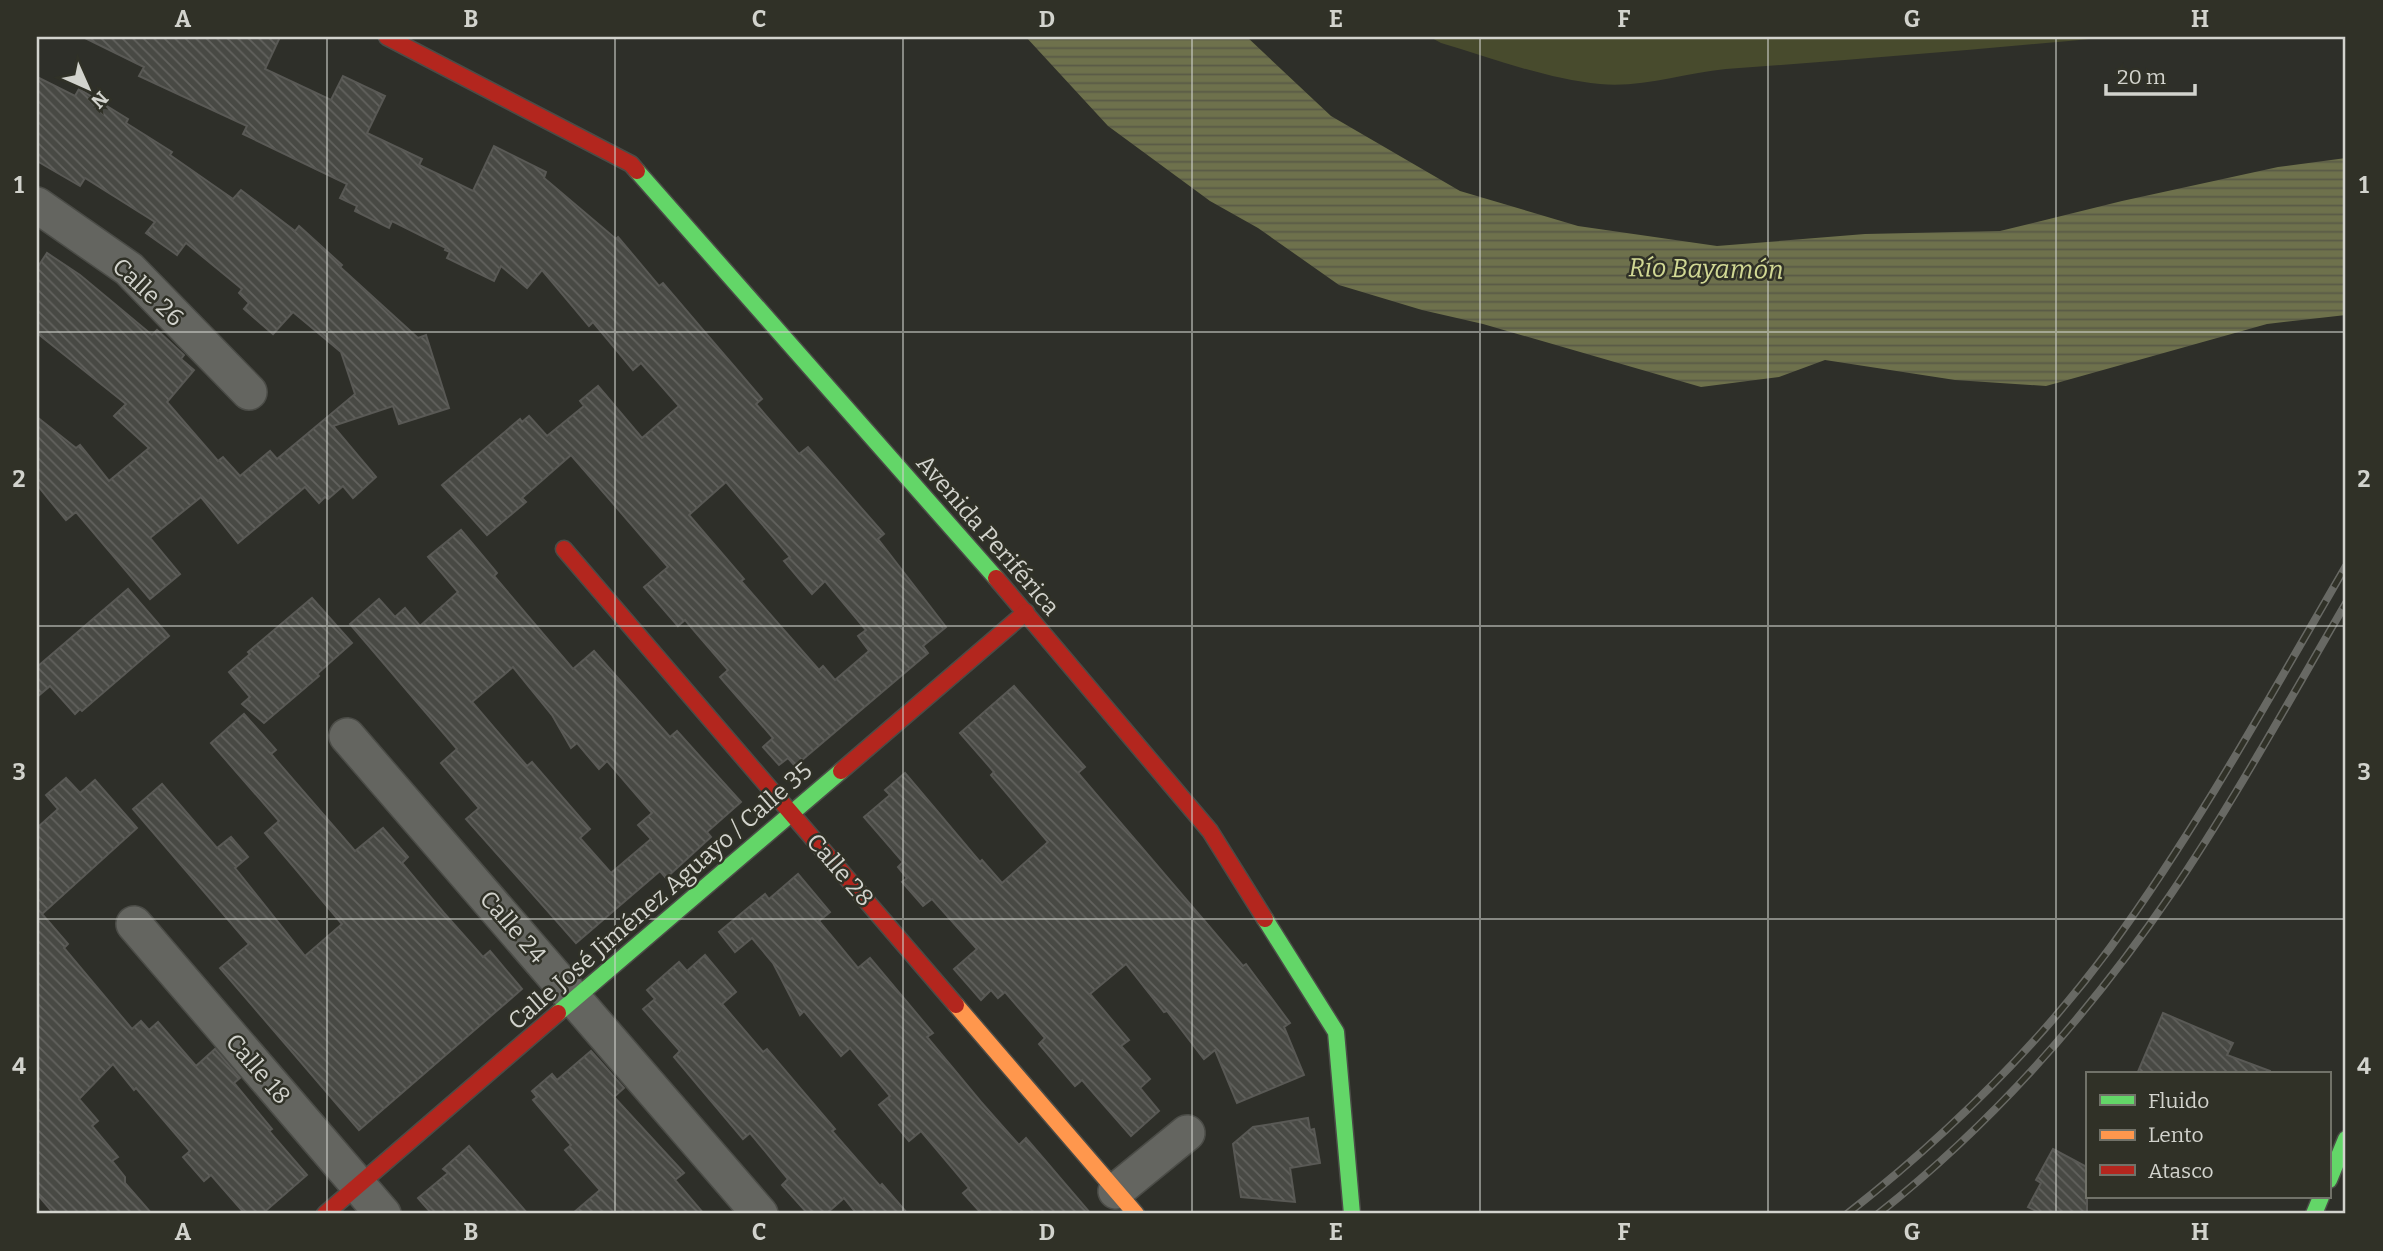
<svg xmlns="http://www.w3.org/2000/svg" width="2383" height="1251" viewBox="0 0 2383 1251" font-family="Bitter,serif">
	<defs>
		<pattern id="water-rules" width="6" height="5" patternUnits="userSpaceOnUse" patternTransform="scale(1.75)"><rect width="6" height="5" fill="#6e714c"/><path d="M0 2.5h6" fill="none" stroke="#595a46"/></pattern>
		<pattern id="building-back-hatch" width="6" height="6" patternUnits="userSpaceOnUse" patternTransform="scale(1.75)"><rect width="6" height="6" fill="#484944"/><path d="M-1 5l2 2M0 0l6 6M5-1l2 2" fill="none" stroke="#62625e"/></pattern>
	</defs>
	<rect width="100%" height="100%" fill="#2e2f29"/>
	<path fill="#484b2d" d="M1430,37h681c-128,12 -257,23 -385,32 -42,4 -84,19 -126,15 -53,-5 -109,-26 -159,-41z"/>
	<path fill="url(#water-rules)" d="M1026,37h221l84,79 129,75 118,35 139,20 148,-12 135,-3 122,-30 156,-34 68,-9v157l-79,9 -221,62 -91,-6 -130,-20 -46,17 -78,10 -218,-63 -61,-14 -83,-25 -81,-57 -48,-27 -102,-75z"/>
	<g fill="url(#building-back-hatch)" stroke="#595955" stroke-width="2" fill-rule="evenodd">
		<path d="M83,37h197l-15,32 66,31 12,-24 42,20 -18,37 55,26 -3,6 54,26 21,-45 52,26 -2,6 72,61 2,-2 41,49 4,-3 99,116 -6,5 43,50 9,-7 76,87 -6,5 68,88 -23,19 5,7 -133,113 -7,-8 -9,7 -16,-18 10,-9 -53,-61 8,-7 -43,-50 -7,6 -34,-39 24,-20 -97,-112 -49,43 4,4 -39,33 -45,-50 78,-66 2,3 7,-6 18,20 37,-30 -4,-5 18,-15 44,52 37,-32 -38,-43 -8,7 -40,-48 -4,4 -47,-56 -15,18 -26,-22 -7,15 -47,-23 3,-6 -5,-2 1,-2 -54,-27 -3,7 -34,-17 2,-5 -17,-8 7,-14 -104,-50 4,-8 -108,-50 5,-9zM726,482l64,75 -6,4 28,33 13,-13 41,49 -8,6 11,15 -34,29 -12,-14 -4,4 -78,-89 3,-2 -55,-64z"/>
		<path d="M37,77l38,19 4,-7 49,30 -2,4 46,29 -2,3 63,44 8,-9 54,41 4,-5 43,39 -2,2 78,71 8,-3 23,73 -50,16 -6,-18 -60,20 43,51 -23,21 -10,-12 -15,13 -3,-2 -6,6 -14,-16 -67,56 -37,-46 -51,41 30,36 -30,25 -74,-87 -10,8 -29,-35v-68l39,31 4,-3 29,36 40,-33 -35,-32 12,-12 -89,-71v-65l10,-15 33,22 72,60 5,-5 27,25 -3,4 13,11 -27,32 51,59 5,-4 17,19 30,-25 7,8 78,-65 -14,-42 -48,-40 -20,22 -29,-25 5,-6 -10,-10 3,-4 -56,-46 -9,12 -31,-22 9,-11 -70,-44 -5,8 -43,-25z"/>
		<path d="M461,530l36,43 -3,3 79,93 21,-18 76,86 7,-6 64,71 -34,30 4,5 -45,41 -6,-7 -84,72 -110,-124 13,-11 -38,-45 16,-14 -107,-125 29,-25 16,18 10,-9 15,18 38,-34 -30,-35zM513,667l39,48 19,33 6,-5 22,26 8,-8 45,52 -14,12 13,14 -40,34 -31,-35 10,-9 -58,-67 -5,4 -55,-64z"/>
		<path d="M128,589l41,47 -87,75 -2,-2 -5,5 -25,-28 -13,11v-30z"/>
		<path d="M312,598l40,45 -35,31 2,2 -55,47 -22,-19 8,-7 -21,-25 21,-18 -2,-2z"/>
		<path d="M1014,686l71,81 -7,6 165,193 3,-2 44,59 -6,4 20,48 -67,28 -22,-53 -11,9 -37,-48 -3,1 -38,-48 -36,30 39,46 -8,6 29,33 -10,9 19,23 -28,25 -49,-56 -7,6 -36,-42 6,-6 -40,-46 -7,6 -7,-8 -10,10 -27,-31 23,-20 -45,-50 -9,7 -21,-24 5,-4 -9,-11 5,-5 -39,-45 26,-22 -5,-5 20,-17 75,89 2,-2 20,23 46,-41 -57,-67 3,-3 -34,-39z"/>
		<path d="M244,714l32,36 -5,4 84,97 28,-23 25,29 -6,6 42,50 39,44 7,-6 32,38 -163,141 -139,-162 29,-24 -116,-135 29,-25 55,64 14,-11 17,20 -13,11 70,88 37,-32 -77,-91 14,-12 -68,-78z"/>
		<path d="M66,778l14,15 15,-13 42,48 -95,86 26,30 -4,4 68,81 9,-8 8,9 9,-8 38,44 19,-17 25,29 -6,5 38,46 -3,2 38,44 -45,39h-17l-34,-39 -7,6 -21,-24 7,-6 -54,-63 -2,2 -21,-26 -34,35 19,22 -6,5 26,31 -6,4 13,16v6l27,31h-98l-17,-20v-366l21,-19 -12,-14z"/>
		<path d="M798,874l32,38 -11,9 39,47 12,-10 63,75 -6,4 54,65 38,43 7,-7 65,76h-109l-19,-21 6,-5 -48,-57 -12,10 -30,-36 11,-9 -40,-48 -9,8 -37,-45 -4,4 -27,-52 -21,-25 -17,14 -16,-20 46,-38 4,5z"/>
		<path d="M705,955l31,37 -14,12 41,48 4,-3 68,80 -3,2 48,55 2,-2 26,30h-51l-13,-16 -18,16h-18l-26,-29 6,-6 -38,-46 -7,6 -69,-82 6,-6 -37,-42 12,-10 -8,-9 32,-28 8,9z"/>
		<path d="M2163,1013l70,30 -6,12 43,16v3h-133z"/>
		<path d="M591,1051l33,37 -10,9 70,76 -9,7 29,34h-132l28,-24 -35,-40 6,-5 -38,-45 4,-3 -5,-6 20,-17 5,6z"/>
		<path d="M1308,1118l2,12 4,-1 6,34 -30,5 5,34 -54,-5 -8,-53 20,-17z"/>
		<path d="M469,1146l59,68h-96l-14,-16 30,-25 -5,-4z"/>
		<path d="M2053,1149l34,18v47h-45l-14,-7 13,-24 -5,-3z"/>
	</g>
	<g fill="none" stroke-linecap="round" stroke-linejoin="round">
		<defs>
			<g id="street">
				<path d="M37,205l92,64 120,123"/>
				<path d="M347,736l413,478"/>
				<path d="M134,924l249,290"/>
				<path d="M1116,1191l71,-58"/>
			</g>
			<g id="fast">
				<path d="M637,171l359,407"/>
				<path d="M1265,919l71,113 16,182"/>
				<path d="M558,1013l283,-242"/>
				<path d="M2329,1180l17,-41"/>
				<path d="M2314,1214l7,-17"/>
			</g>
			<path id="slow" d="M956,1005l180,209"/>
			<g id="jam">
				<path d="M387,37l244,127 6,7"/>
				<path d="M564,549l392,456"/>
				<path d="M996,578l214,253 55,88"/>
				<path d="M841,771l185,-159"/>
				<path d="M325,1214l233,-201"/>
			</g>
		</defs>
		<use href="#street" stroke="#4b4c47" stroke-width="38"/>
		<use href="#fast" stroke="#4b4c47" stroke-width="19"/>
		<use href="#slow" stroke="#4b4c47" stroke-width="19"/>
		<use href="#jam" stroke="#4b4c47" stroke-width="19"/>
		<use href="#street" stroke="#646560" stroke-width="35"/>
		<use href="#fast" stroke="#63d668" stroke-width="16"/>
		<use href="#slow" stroke="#ff974d" stroke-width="16"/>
		<use href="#jam" stroke="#b3261e" stroke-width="16"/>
		<defs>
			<g id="rail">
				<path d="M1847,1214c97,-76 189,-166 263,-266 88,-121 161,-253 236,-382"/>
				<path d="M1878,1214c113,-89 211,-200 293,-320 63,-93 118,-193 175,-291"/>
			</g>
		</defs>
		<use href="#rail" stroke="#686964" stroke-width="8"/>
		<use href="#rail" stroke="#303127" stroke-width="5" stroke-dasharray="16" stroke-linecap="butt"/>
	</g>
	<path fill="none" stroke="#d2d3cd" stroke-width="2" stroke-opacity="0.55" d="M327,37v1177M615,37v1177M903,37v1177M1192,37v1177M1480,37v1177M1768,37v1177M2056,37v1177M37,332h2309M37,626h2309M37,919h2309"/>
	<g text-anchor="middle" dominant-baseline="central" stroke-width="5" stroke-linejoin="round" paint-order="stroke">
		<g font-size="24" fill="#d2d3cd" stroke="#303127">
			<text transform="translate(148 292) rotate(43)">Calle 26</text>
			<text transform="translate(988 535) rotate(49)">Avenida Periférica</text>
			<text transform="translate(840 870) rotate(49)">Calle 28</text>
			<text transform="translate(660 896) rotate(-41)">Calle José Jiménez Aguayo / Calle 35</text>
			<text transform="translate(513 927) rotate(49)">Calle 24</text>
			<text transform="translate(258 1069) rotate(49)">Calle 18</text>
		</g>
		<g font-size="26" font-style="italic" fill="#d1d894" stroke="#303127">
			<text transform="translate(1706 269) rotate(1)">Río Bayamón</text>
		</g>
	</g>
	<rect width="2383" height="1251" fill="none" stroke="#303127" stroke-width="77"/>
	<rect x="2086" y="1072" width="245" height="126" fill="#303127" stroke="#717269" stroke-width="2"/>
	<rect x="2100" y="1095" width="35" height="10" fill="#63d668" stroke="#717269" stroke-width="2"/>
	<text x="2148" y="1108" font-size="21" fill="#d2d3cd">Fluido</text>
	<rect x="2100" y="1130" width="35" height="10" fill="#ff974d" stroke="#717269" stroke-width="2"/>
	<text x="2148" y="1142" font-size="21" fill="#d2d3cd">Lento</text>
	<rect x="2100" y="1165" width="35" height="10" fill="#b3261e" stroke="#717269" stroke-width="2"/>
	<text x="2148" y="1178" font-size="21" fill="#d2d3cd">Atasco</text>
	<g transform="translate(88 88) rotate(135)" stroke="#303127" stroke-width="5" paint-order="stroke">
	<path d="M0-5L12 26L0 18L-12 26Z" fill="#d2d3cd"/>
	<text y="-10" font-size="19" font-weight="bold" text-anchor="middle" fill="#d2d3cd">N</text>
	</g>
	<path d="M2106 84v10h89v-10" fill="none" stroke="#d2d3cd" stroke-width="3.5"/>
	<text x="2117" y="84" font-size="21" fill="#d2d3cd" stroke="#303127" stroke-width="5" paint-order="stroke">20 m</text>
	<rect x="38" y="38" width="2306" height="1174" fill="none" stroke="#d2d3cd" stroke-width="2.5"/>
	<g font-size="23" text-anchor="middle" font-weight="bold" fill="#d2d3cd">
		<text x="183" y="27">A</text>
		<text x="471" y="27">B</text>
		<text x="759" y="27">C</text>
		<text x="1047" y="27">D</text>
		<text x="1336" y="27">E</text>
		<text x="1624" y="27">F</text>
		<text x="1912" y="27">G</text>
		<text x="2200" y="27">H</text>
		<text x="19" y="193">1</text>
		<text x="2364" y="193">1</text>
		<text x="19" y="487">2</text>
		<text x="2364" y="487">2</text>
		<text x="19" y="780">3</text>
		<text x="2364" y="780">3</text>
		<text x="19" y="1074">4</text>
		<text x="2364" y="1074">4</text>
		<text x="183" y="1240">A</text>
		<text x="471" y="1240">B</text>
		<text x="759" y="1240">C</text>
		<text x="1047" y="1240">D</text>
		<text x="1336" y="1240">E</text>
		<text x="1624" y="1240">F</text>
		<text x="1912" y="1240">G</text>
		<text x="2200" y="1240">H</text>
	</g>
</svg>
